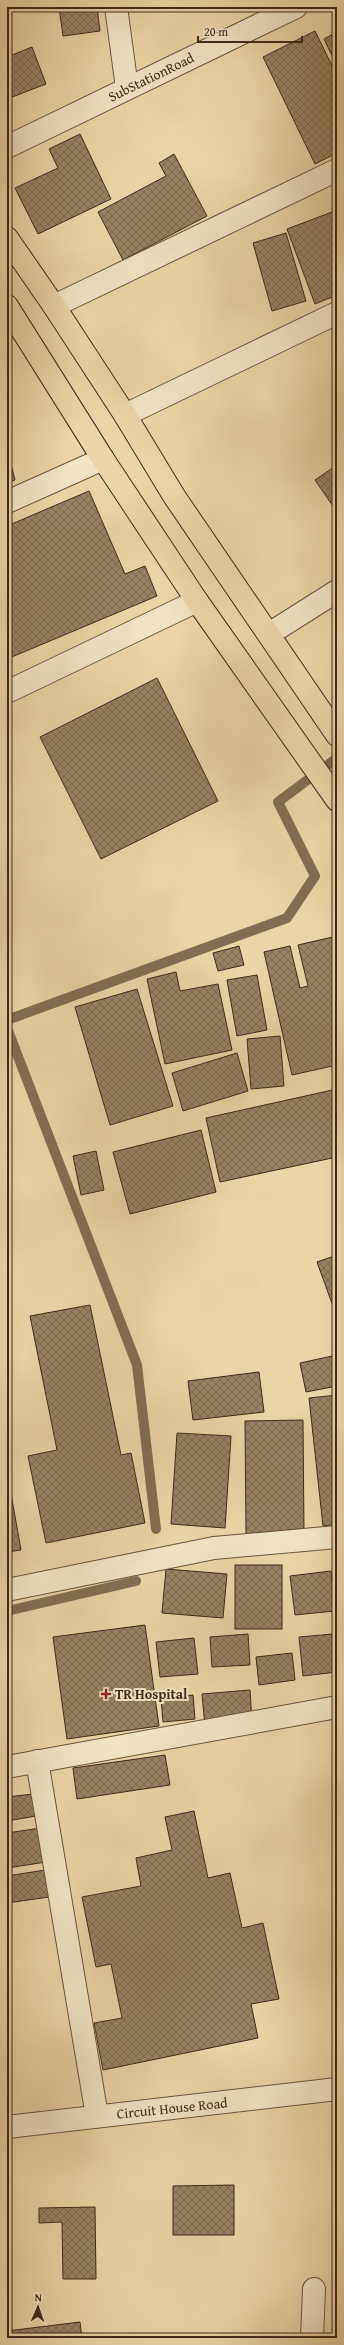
<svg xmlns="http://www.w3.org/2000/svg" width="344" height="2345" viewBox="0 0 344 2345" font-family="'Gentium Book Plus',serif">
	<defs>
		<pattern id="building-cross-hatch" width="8" height="8" patternUnits="userSpaceOnUse"><rect width="8" height="8" fill="#988263"/><path d="M0 0l8 8M0 8l8-8" fill="none" stroke="#7d6a51"/></pattern>
	</defs>
	<rect width="100%" height="100%" fill="#ebd4a5"/>
	<filter id="stains"><feTurbulence type="fractalNoise" baseFrequency=".005" numOctaves="4"/><feColorMatrix values="0 0 0 0 .2 0 0 0 0 .09 0 0 0 0 .02 0 0 0 .5 -.17"/></filter>
	<radialGradient id="worn" r=".72"><stop offset=".6" stop-color="#630" stop-opacity="0"/><stop offset="1" stop-color="#630" stop-opacity=".3"/></radialGradient>
	<g fill="none" stroke-linecap="round" stroke-linejoin="round">
		<g stroke="#836d52" stroke-width="10">
			<path d="M7,1020l280,-102 28,-42 -37,-74 59,-44"/>
			<path d="M7,1028l130,337 19,164"/>
			<path d="M7,1611l129,-30"/>
		</g>
	</g>
	<g fill="url(#building-cross-hatch)" stroke="#3f291b">
		<path d="M7,7h32l-32,4z"/>
		<path d="M59,7h38l3,24 -37,5z"/>
		<path d="M315,31l22,45v77l-22,11 -52,-107z"/>
		<path d="M337,32v34l-13,-27z"/>
		<path d="M32,47l14,37 -39,15v-42z"/>
		<path d="M80,134l31,65 -73,35 -23,-46 43,-20 -9,-19z"/>
		<path d="M174,154l33,62 -84,44 -25,-48 68,-36 -7,-13z"/>
		<path d="M337,197v14l-5,-12z"/>
		<path d="M332,212l5,12v71l-22,9 -28,-75z"/>
		<path d="M286,233l20,68 -34,10 -19,-68z"/>
		<path d="M7,449l8,31 -8,2z"/>
		<path d="M337,465v47l-22,-32z"/>
		<path d="M89,491l36,83 20,-8 12,30 -150,63v-133z"/>
		<path d="M157,678l61,123 -117,58 -61,-122z"/>
		<path d="M337,936v129l-45,10 -28,-123 26,-6 10,42 8,-2 -10,-41z"/>
		<path d="M239,946l5,19 -26,6 -5,-18z"/>
		<path d="M176,972l4,19 38,-7 14,66 -67,14 -18,-85z"/>
		<path d="M257,975l10,55 -30,6 -10,-56z"/>
		<path d="M137,989l36,117 -63,19 -35,-118z"/>
		<path d="M280,1036l4,50 -33,3 -4,-50z"/>
		<path d="M237,1053l11,38 -65,20 -11,-38z"/>
		<path d="M337,1089v68l-117,25 -14,-64z"/>
		<path d="M201,1130l15,62 -86,22 -17,-62z"/>
		<path d="M96,1151l8,39 -23,5 -8,-39z"/>
		<path d="M337,1255v53l-3,1 -17,-47z"/>
		<path d="M90,1305l31,150 10,-2 14,70 -99,20 -18,-87 29,-6 -27,-134z"/>
		<path d="M337,1355v31l-31,6 -6,-29z"/>
		<path d="M259,1372l5,40 -71,8 -5,-39z"/>
		<path d="M337,1395v129l-14,2 -14,-128z"/>
		<path d="M303,1420l1,114h-58l-1,-113z"/>
		<path d="M177,1433l54,3 -6,92 -54,-4z"/>
		<path d="M7,1471l14,79 -14,2z"/>
		<rect x="235" y="1565" width="47" height="64"/>
		<path d="M166,1569l61,5 -4,44 -61,-5z"/>
		<path d="M331,1571l4,40 -40,4 -5,-39z"/>
		<path d="M145,1625l14,101 -92,13 -14,-102z"/>
		<path d="M248,1634l2,31 -38,2 -2,-30z"/>
		<path d="M333,1634l4,38 -34,4 -4,-39z"/>
		<path d="M194,1638l4,36 -38,3 -4,-35z"/>
		<path d="M292,1653l3,27 -36,5 -3,-28z"/>
		<path d="M250,1690l2,32 -47,4 -3,-32z"/>
		<path d="M193,1695l2,24 -32,3 -2,-24z"/>
		<path d="M165,1755l5,30 -93,14 -4,-31z"/>
		<path d="M33,1794l3,22 -29,5v-24z"/>
		<path d="M194,1811l14,67 22,-5 12,55 21,-5 16,76 -28,5 7,34 -155,32 -9,-47 28,-5 -11,-54 -15,3 -14,-70 59,-11 -5,-28 36,-8 -7,-33z"/>
		<path d="M41,1828l5,34 -39,6v-35z"/>
		<path d="M45,1870l4,27 -42,6v-27z"/>
		<path d="M234,2185v50h-61v-49z"/>
		<path d="M95,2207l1,72h-33l-1,-57 -23,1v-15z"/>
		<path d="M80,2322l2,16h-75v-7z"/>
	</g>
	<g fill="none" stroke-linecap="round" stroke-linejoin="round">
		<defs>
			<g id="minor">
				<path d="M116,7l11,81"/>
				<path d="M7,147l289,-140"/>
				<path d="M54,306l283,-136"/>
				<path d="M125,415l212,-102"/>
				<path d="M7,502l96,-43"/>
				<path d="M269,634l68,-43"/>
				<path d="M7,692l190,-91"/>
				<path d="M7,1590l207,-42 123,-11"/>
				<path d="M37,1761l60,355"/>
				<path d="M7,1767l330,-60"/>
				<path d="M7,2127l330,-38"/>
				<path d="M312,2338l2,-49"/>
			</g>
			<g id="major">
				<path d="M7,238l47,68 71,109 49,81 163,239"/>
				<path d="M7,306l96,153 94,142 140,199"/>
			</g>
		</defs>
		<use href="#minor" stroke="#6a543e" stroke-width="24"/>
		<use href="#major" stroke="#3f291b" stroke-width="24"/>
		<use href="#minor" stroke="#f2e3c4" stroke-width="22"/>
		<use href="#major" stroke="#ebd4a5" stroke-width="22"/>
	</g>
	<path fill="#8f2418" stroke="#f2e3c4" stroke-width="1.5" d="M104 1688h4v4h4v4h-4v4h-4v-4h-4v-4h4z"/>
	<g text-anchor="middle" dominant-baseline="central" stroke-width="4" stroke-linejoin="round" paint-order="stroke">
		<g font-size="14" fill="#3f291b" stroke="#f2e3c4">
			<text transform="translate(151 77) rotate(-26)">SubStationRoad</text>
			<text transform="translate(172 2108) rotate(-6)">Circuit House Road</text>
		</g>
		<g font-size="14" font-weight="bold" fill="#3f291b" stroke="#f2e3c4" text-anchor="start">
			<text x="115" y="1694">TR Hospital</text>
		</g>
	</g>
	<rect width="344" height="2345" fill="none" stroke="#ebd4a5" stroke-width="24"/>
	<rect x="8" y="8" width="328" height="2329" fill="none" stroke="#3f291b" stroke-width="2"/>
	<rect x="12" y="12" width="320" height="2321" fill="none" stroke="#3f291b"/>
	<g transform="translate(38 2307) rotate(2)" stroke="#f2e3c4" stroke-width="3" paint-order="stroke">
	<path d="M0-3L7 15L0 10L-7 15Z" fill="#3f291b"/>
	<text y="-6" font-size="11" font-weight="bold" text-anchor="middle" fill="#3f291b">N</text>
	</g>
	<path d="M198 36v6h104v-6" fill="none" stroke="#3f291b" stroke-width="2"/>
	<text x="204" y="36" font-size="12" fill="#3f291b" stroke="#f2e3c4" stroke-width="3" paint-order="stroke">20 m</text>
	<rect width="100%" height="100%" filter="url(#stains)"/>
	<rect width="100%" height="100%" fill="url(#worn)"/>
</svg>
